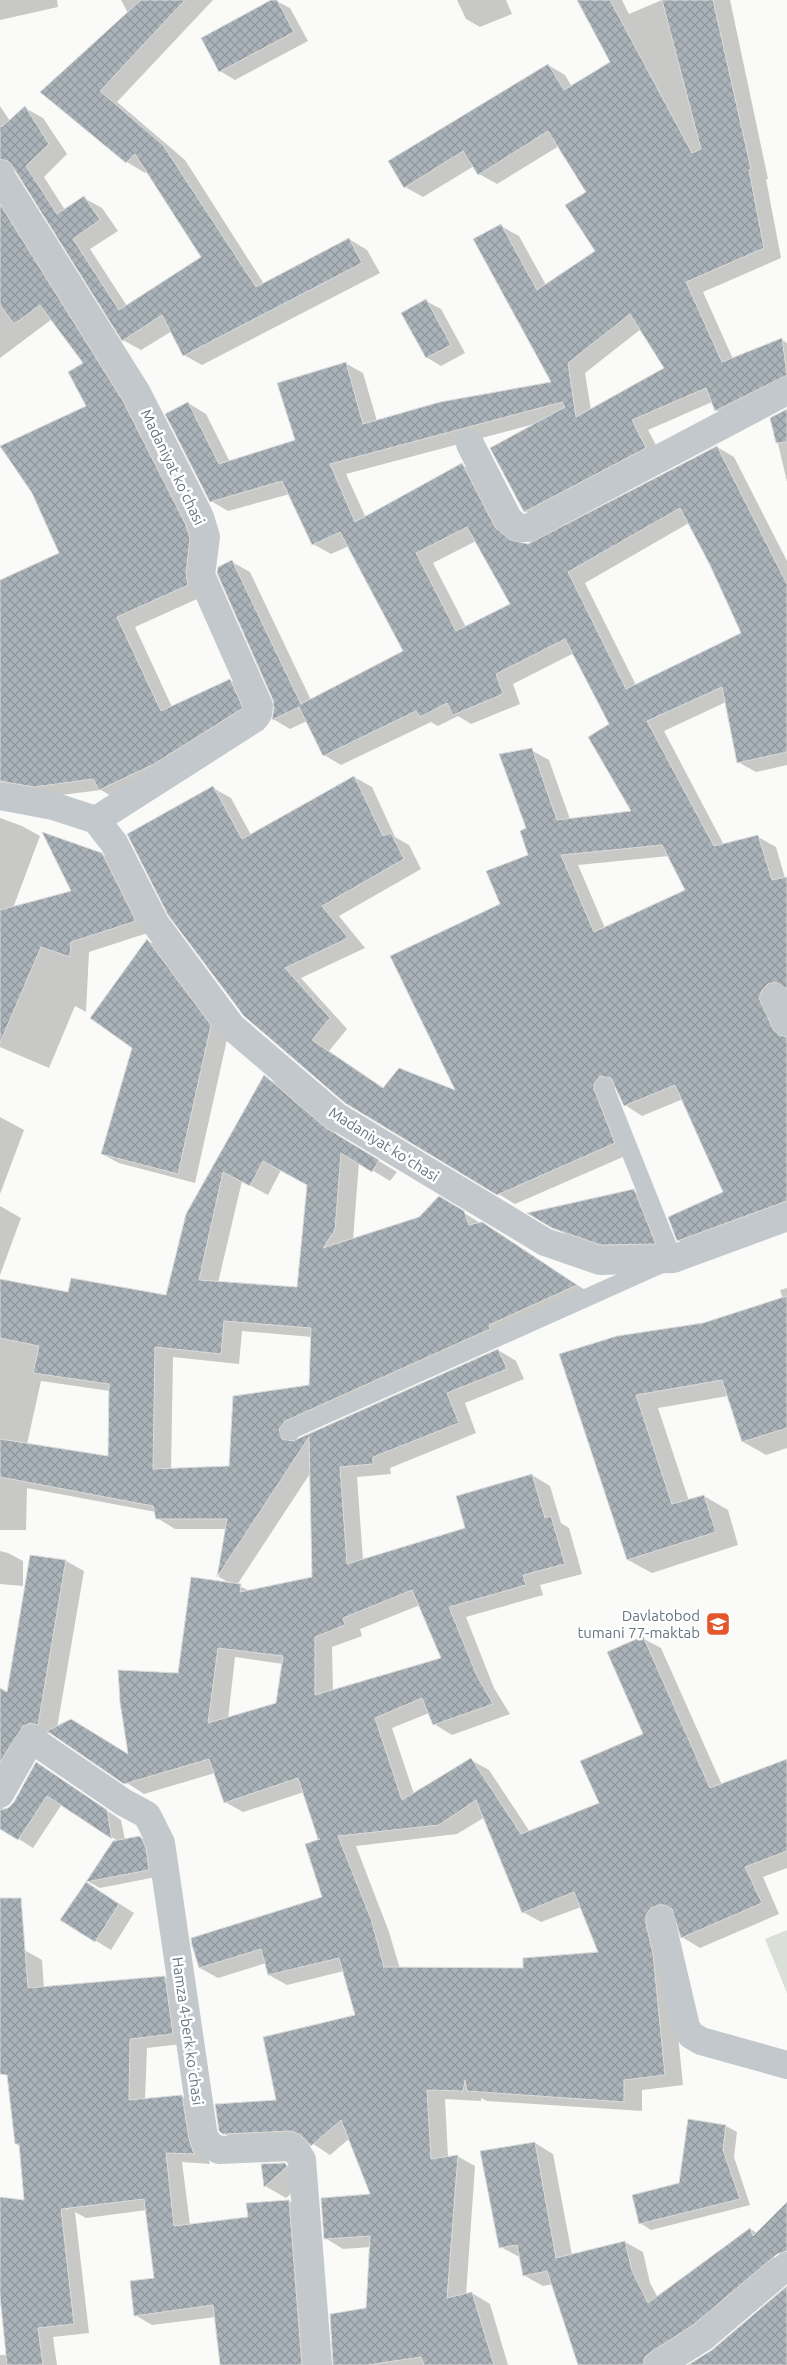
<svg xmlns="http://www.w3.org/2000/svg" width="787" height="2365" viewBox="0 0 787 2365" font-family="Ubuntu,sans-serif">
	<defs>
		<pattern id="building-cross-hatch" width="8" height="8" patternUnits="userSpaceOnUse" patternTransform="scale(1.25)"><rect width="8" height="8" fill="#aab3b9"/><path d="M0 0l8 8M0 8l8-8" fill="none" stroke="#8e969c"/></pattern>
	</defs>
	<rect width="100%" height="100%" fill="#fafaf8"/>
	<path fill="#dadfd7" d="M787,1930v63l-22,-54z"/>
	<g fill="#0003" fill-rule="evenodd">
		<path d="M0,0h57l1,7 -58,13z"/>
		<path d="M121,0h92l-96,102 68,58 79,124 85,-45 18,11 13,23 -178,92 -18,-10 -12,-24 -31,19 -18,-10 -106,-170 -7,2 131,240 62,122 3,61 -71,32 37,80 58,-27 18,11 12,27 -142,82 -17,-10 -48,6 -35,-5 -18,-11v-198l61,-28 -28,-62 -33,-45 88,-40 -3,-43 -33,-45 -52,39v-252l10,15 15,-13 18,10 24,36 -23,23 21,33 19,-12 18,10 16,23 -28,18 37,57 76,-49 -56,-87 -2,3 -18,-11 -85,-70 86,-79z"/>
		<path d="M274,0l16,8 18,33 -73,39 -15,-9z"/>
		<path d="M457,0h49l6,14 -32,13 -14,-8z"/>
		<path d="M582,0h40l7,14 33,-14h68l38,179h-2l15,79 -78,34 30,67 49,-19 5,3v49l-53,29 -18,-11 -4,-8 -64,28 15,28 -120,64 -18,-11 -34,-62 43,-25 -188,50 20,44 96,-53 18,10 33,64 4,4 11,2 189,-98 17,10 53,104v204l-31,7 -18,-10 -12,-60 -62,29 60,114 34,-8 18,10 9,31h2v337l-91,35 -18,-10 47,-47 -42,-94 -41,17 -17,-11 -8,-18 -4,2 19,64 -117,51 -18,-11 -253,-178 -31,-227 18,10 20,37 103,-58 18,10 23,50 14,8 12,24 -82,47 26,32 -64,30 46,51 -18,22 56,38 73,4 43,-188 28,-49 -1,-27 3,-79 18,10 21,59 63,-6 -23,-88 -36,-72 -61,31 7,20 -49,20 -13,-8 -20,10 -7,-4 -90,43 -17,-10 -17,-34 -17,8 -17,-10 3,-11 -2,-9 -42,-137 18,10 61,128 93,-49 -55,-105 -18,8 -18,-10 -23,-50 -62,17 -17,-10 -23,-98 18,11 24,48 67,-22 48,-77 18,10 14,48 176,-38 -52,-157 18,10 27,49 51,-34 -10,-59 -28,-46 -62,38 -18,-10 -5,-8 -51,31 -18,-10 143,-122 17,10 7,12 40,-24zM641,329l24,39 -74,42 -6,-37zM689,523l54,111 -107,51 -51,-102zM476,541l36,64 -46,22 -33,-64zM669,856l18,34 -82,38 -27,-63z"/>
		<path d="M426,301l15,8 24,44 -24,13 -15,-9z"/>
		<path d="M787,410v72l-15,-64z"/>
		<path d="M0,818l22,8 18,10 -27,72 60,-17 28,-37 19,11 34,66 -65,21 -3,60 -11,-6 -26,62 -49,-21z"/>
		<path d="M148,941l17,9 63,85 -33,148 -76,-20 -17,-9 32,-106z"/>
		<path d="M265,1077l18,10 61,53 53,32 -7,9 -31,-19 -6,78 105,-31 135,86 -290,136 -8,10 203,-91 18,11 8,18 -59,24 11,30 -86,35 1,6 -34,3 6,83 104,-31 65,-54 18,11 11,37 8,5 13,46 -42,11 3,10 -77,22 28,71 16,26 -58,21 -18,-11 -5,-11 -37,15 22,66 57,-34 18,10 41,62 71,-28 44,-70 -3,-96 19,10 61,137 65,-25v108l-24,9 16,37 -79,34 -18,-11 -7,-22 -6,3 2,47 12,120 -41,5v21l-155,-10 -6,-3v3l-36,-2 3,58 9,-1 18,10 -9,129 6,-2 18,11 18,61h-175l34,-56 4,-62 -28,2 -18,-11 47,-42 -22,-58 -20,17 -21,-14 -67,3 -19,-11 54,-31 79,-86 -12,-45 -57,14 -18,-10 -3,-12 -48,15 -18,-10 124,-70 -2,-59 -18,-47 -61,20 -18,-10 -10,-29 -71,21 -94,-61 -8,2 -38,62 -1,12h5l6,-6 23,-40 84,57 4,20 15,-3 13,7 8,32 -61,12 -13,-7 31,-40 -56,-37 -29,44 -33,-21v-137l8,4 58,-133 18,10 -27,157 73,28 102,-172 -13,-7 7,-48h-51l-18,-11 -1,-6 -129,-24 -1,42h-26v-250l68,13 99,4zM281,1170l27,15 -10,104 -80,-6 24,-102 26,14zM242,1331l70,6 -2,49 -80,81 -59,3 2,-113 66,7zM41,1381l69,10 -1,66 -82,-13zM311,1472l2,106 -63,13 -13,-6zM420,1605l23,53 -110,33 -1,-44 30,-11 -2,-7zM235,1657l48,7 -5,40 -50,15zM485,1817l38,95 18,10 40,-15 19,46 -75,16h-125l-11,-37 -33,-86 101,-12z"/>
		<path d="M0,1117l24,13 -24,64z"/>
		<path d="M634,1191l15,8 21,53 -52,1 -50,-17 -38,-23z"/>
		<path d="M0,1206l21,12 -21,57z"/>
		<path d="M787,1288v160l-21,7 -23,-13 -15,-46 -70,12 31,93 15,-5 24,14 10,35 -86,28 -24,-13 -67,-205 143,-30 79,-26 -3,-9z"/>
		<path d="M0,1551l8,2 15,8v25l-23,-2z"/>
		<path d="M101,1892l33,21 -23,37 -49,-30z"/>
		<path d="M0,1943l24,7 18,10 2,28 120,-11 17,10 9,56 -43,5 -2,52 37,-4 17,10 6,44 5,14 -28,-2 8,63 59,-7 -1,-14 41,-3 17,10 12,154h-97l-5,-48 -64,8 -17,-10 20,-36 -8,-69 -61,8 -11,-6 14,121 -36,4 4,28h-57v-10h8l-8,-71v-85l60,7 8,4 2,-9 -54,-58 -16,-140z"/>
		<path d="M689,2120l37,6 11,6 -3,25 16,48 -99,25 -11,-7 40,-39z"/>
		<path d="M535,2143l18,11 19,101 53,-13 18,10 7,31 8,15 92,-69 18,10 11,32 -113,94h-88l-25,-81 -10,2 -18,-10 -4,-18 -20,-11z"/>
		<path d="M285,2164l23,15 -22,19 -21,-12z"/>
	</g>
	<g fill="url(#building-cross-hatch)" stroke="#dcdcda" fill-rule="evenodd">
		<path d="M141,0h44l-85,91 63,54 93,142 93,-49 13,25 -179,93 -21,-41 -40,26 -109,-174 -5,-6 -8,-2v-34l2,2 23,-21 24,38 -23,22 31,48 27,-18 16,24 -27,19 46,71 82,-53 -66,-103 -9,9 -86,-71z"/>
		<path d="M271,0h6l17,32 -75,40 -18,-34z"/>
		<path d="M577,0h33l82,153 9,-4 -39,-149h51l38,169 -2,1 15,78 -78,34 36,80 60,-24 5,37 -72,36 -9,-23 -74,32 14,28 -122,64 -34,-64 75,-41 -3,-5 -232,62 25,58 107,-59 33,64 15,13 18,4 189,-98 70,138v168l-50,11 -15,-76 -75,34 67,125 44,-11 14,45 15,-3v112l-11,-7 -8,2 -6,6 -3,8 14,31 6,6 8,2v164l-110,40 -9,-24 55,-25 -48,-107 -51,21 -13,-28 -11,-2 -6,8v5l21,54 -118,52 -152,-92 -101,-87 -76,-101 -41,-81 86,-48 29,53 112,-63 29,60 8,-3 13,26 -82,47 26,32 -63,30 45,50 -18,22 71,48 16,-20 56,22 -65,-134 110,-52 -14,-33 42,-16 -8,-24 6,-3 -27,-74 33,-6 25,72 74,-9 -43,-74 21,-13 -44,-85 -69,35 7,20 -50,21 -6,-12 -27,14 -4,-6 -93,45 -24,-49 -27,13 2,-12 -1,-8 -56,-127 1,-6 14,-7 69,144 102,-53 -63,-119 -28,13 -30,-64 -72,21 -45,-88 23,-12 31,62 76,-24 -18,-57 69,-21 17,62 77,-22 111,-20 -78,-143 28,-15 36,66 58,-39 -30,-46 21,-13 -38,-61 -70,44 -15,-24 -59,37 -16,-27 160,-97 16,26 46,-28zM630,314l34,54 -88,49 -8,-54zM680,508l30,57 31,68 -115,56 -58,-117zM467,527l43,77 -54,27 -40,-78zM662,845l23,45 -91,42 -33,-77z"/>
		<path d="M0,204l123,197 62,122 5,15 -4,35 2,12 -71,32 44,94 69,-32 13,29 -89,56 -55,26 -6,-11 -59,8 -34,-6v-201l59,-27 -27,-60 -32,-47 86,-40 -18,-34 15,-9 -43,-58 -26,19 -14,-19z"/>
		<path d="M426,299l25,46 -25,13 -25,-45z"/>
		<path d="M787,409v33l-11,1 -6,-25z"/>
		<path d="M42,832l60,21 34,68 -65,21 -1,15 -29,-10 -41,96v-133l71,-19z"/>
		<path d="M147,939l64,86 -33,149 -77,-20 31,-106 -42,-30z"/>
		<path d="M264,1075l62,53 53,32 -7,12 -31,-19 -6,77 -12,18 96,-31 20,-21 25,15 5,14 13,-3 95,63 -88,40 1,4 -205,92 -6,8 3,10 11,2 205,-92 9,20 -60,24 12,30 -86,34v7l-33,3 7,97 118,-36 -9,-32 76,-22 13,44 6,-2 14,48 -42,11 3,10 -77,22 28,69 16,28 -60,21 -11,-27 -47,20 27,82 69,-42 50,76 78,-31 -19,-42 63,-27 -36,-82 36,-16 67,152 77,-29v92l-42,16 17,36 -81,35 -9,-29 -7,-4h-7l-7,3 -5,7v9l7,30 12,121 -41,5v22l-157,-11 -2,-11 -2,11 -36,-1 4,69 27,-4 -11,143 25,-6 22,73h-70l-3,-8 -54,8h-34l-3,-51 36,-6 4,-72 -46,3 -3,-41 49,-4 -29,-74 -30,26 -10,-11 -10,-4 -68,3 -4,-3 -4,-27 61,-4 -13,-63 92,-22 -16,-57 -71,17 -7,-26 -62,19 -7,-23 -1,-7 131,-41 -17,-53 15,-5h-2l-20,-61 -74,25 -15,-44 -85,25 -77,-53 24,-12 57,35 -8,-52 -2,-32 60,3 13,-96 50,7 -1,8 72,-15 -3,-140 -92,140 10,-58h-71l-3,-13 -153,-29v-38l108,17 1,-72 -76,-11 6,-27 -39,-8v-59l68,13 3,-14 95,17 20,-81zM263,1161l44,24 -10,102 -98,-7 24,-108 27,14zM224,1321l87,7 -2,57 -76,11 -4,70 -76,3 2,-122 66,7zM412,1590l29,68 -126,37v-58l30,-12 -2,-7zM218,1648l65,8 -7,47 -68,20zM476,1800l46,113 52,-21 24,60 -75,6v10l-140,-1h1l-13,-48 -33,-83 101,-11z"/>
		<path d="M634,1189l22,55 -55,1 -49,-17 -25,-15z"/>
		<path d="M787,1296v132l-45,14 -20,-62 -86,15 36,109 32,-9 12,37 -89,28 -68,-206 58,-18 86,-13z"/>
		<path d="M30,1555l36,5 -28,165 -7,-2 -8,3 -23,36v-74l7,4z"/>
		<path d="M36,1762l71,48 5,29 -65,-43 -29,44 -18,-11v-19l8,-2 6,-6z"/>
		<path d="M140,1836l6,12 3,22 -63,12 27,-41z"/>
		<path d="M86,1882l33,22 -24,38 -35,-22z"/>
		<path d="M0,1898h21l7,90 137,-12 8,58 -43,5 -1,61 53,-5 7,44 5,15 -28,-1 8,73 74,-9 -2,-14 43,-3 13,165h-82l-7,-60 -79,11 -4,-35 24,-3 -10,-79 -83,10 13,115 -36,4 5,37h-36l-7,-69v-99l24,3 -5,-56h-4l-8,-69 -7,-1z"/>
		<path d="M688,2119l38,6 -3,25 17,49 -101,25 -7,-29 47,-12z"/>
		<path d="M535,2142l21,116 69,-17 7,30 16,32 102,-75 3,8 34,-34v49l-10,3 -84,71 -42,27 -6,5 -2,8h-65l-31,-94 -24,5 -6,-31 -18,3 -19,-97z"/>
		<path d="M285,2163l2,4 -23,20 -3,-23z"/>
		<path d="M787,2286v79h-99l24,-15z"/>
	</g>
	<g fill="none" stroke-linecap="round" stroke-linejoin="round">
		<path stroke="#c3c8cc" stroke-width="18" d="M289,1431l384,-172 -69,-173"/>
		<g stroke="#c3c8cc" stroke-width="28">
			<path d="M0,175l137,218 63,124 6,20 -5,38 58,131 -1,8 -4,5 -158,101"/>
			<path d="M470,444l39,76 10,8h9l259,-137"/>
			<path d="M0,796l53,10 43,14 18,23 41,80 77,104 104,89 209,126 55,19 73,-2 114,-42"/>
			<path d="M775,998l12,24"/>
			<path d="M0,1794l31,-55 92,63 24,13 14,28 43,294 6,8 9,5 72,-3 6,5 5,8 16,205"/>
			<path d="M661,1920l25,107 5,8 10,6 86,24"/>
		</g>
		<path stroke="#c3c8cc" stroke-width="28" d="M659,2365l43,-27 85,-72"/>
	</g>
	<defs>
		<symbol id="school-square" viewBox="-11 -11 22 22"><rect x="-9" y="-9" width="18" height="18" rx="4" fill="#e4572e" stroke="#fff"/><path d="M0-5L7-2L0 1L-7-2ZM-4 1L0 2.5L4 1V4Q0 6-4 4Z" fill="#fff"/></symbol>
	</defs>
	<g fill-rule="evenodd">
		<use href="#school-square" x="704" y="1610" width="28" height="28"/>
	</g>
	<g text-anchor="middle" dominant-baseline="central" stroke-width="5" stroke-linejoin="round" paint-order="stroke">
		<g font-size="15" fill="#657683" stroke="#fff">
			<text transform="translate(173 467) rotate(64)">Madaniyat koʻchasi</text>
			<text transform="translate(384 1144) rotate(32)">Madaniyat koʻchasi</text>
			<text transform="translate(188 2031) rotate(82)">Hamza 4-berk koʼchasi</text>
		</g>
		<g font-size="15" fill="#657683" stroke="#fff" text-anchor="end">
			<text x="700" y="1615">Davlatobod<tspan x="700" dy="17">tumani 77-maktab</tspan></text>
		</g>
	</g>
</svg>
